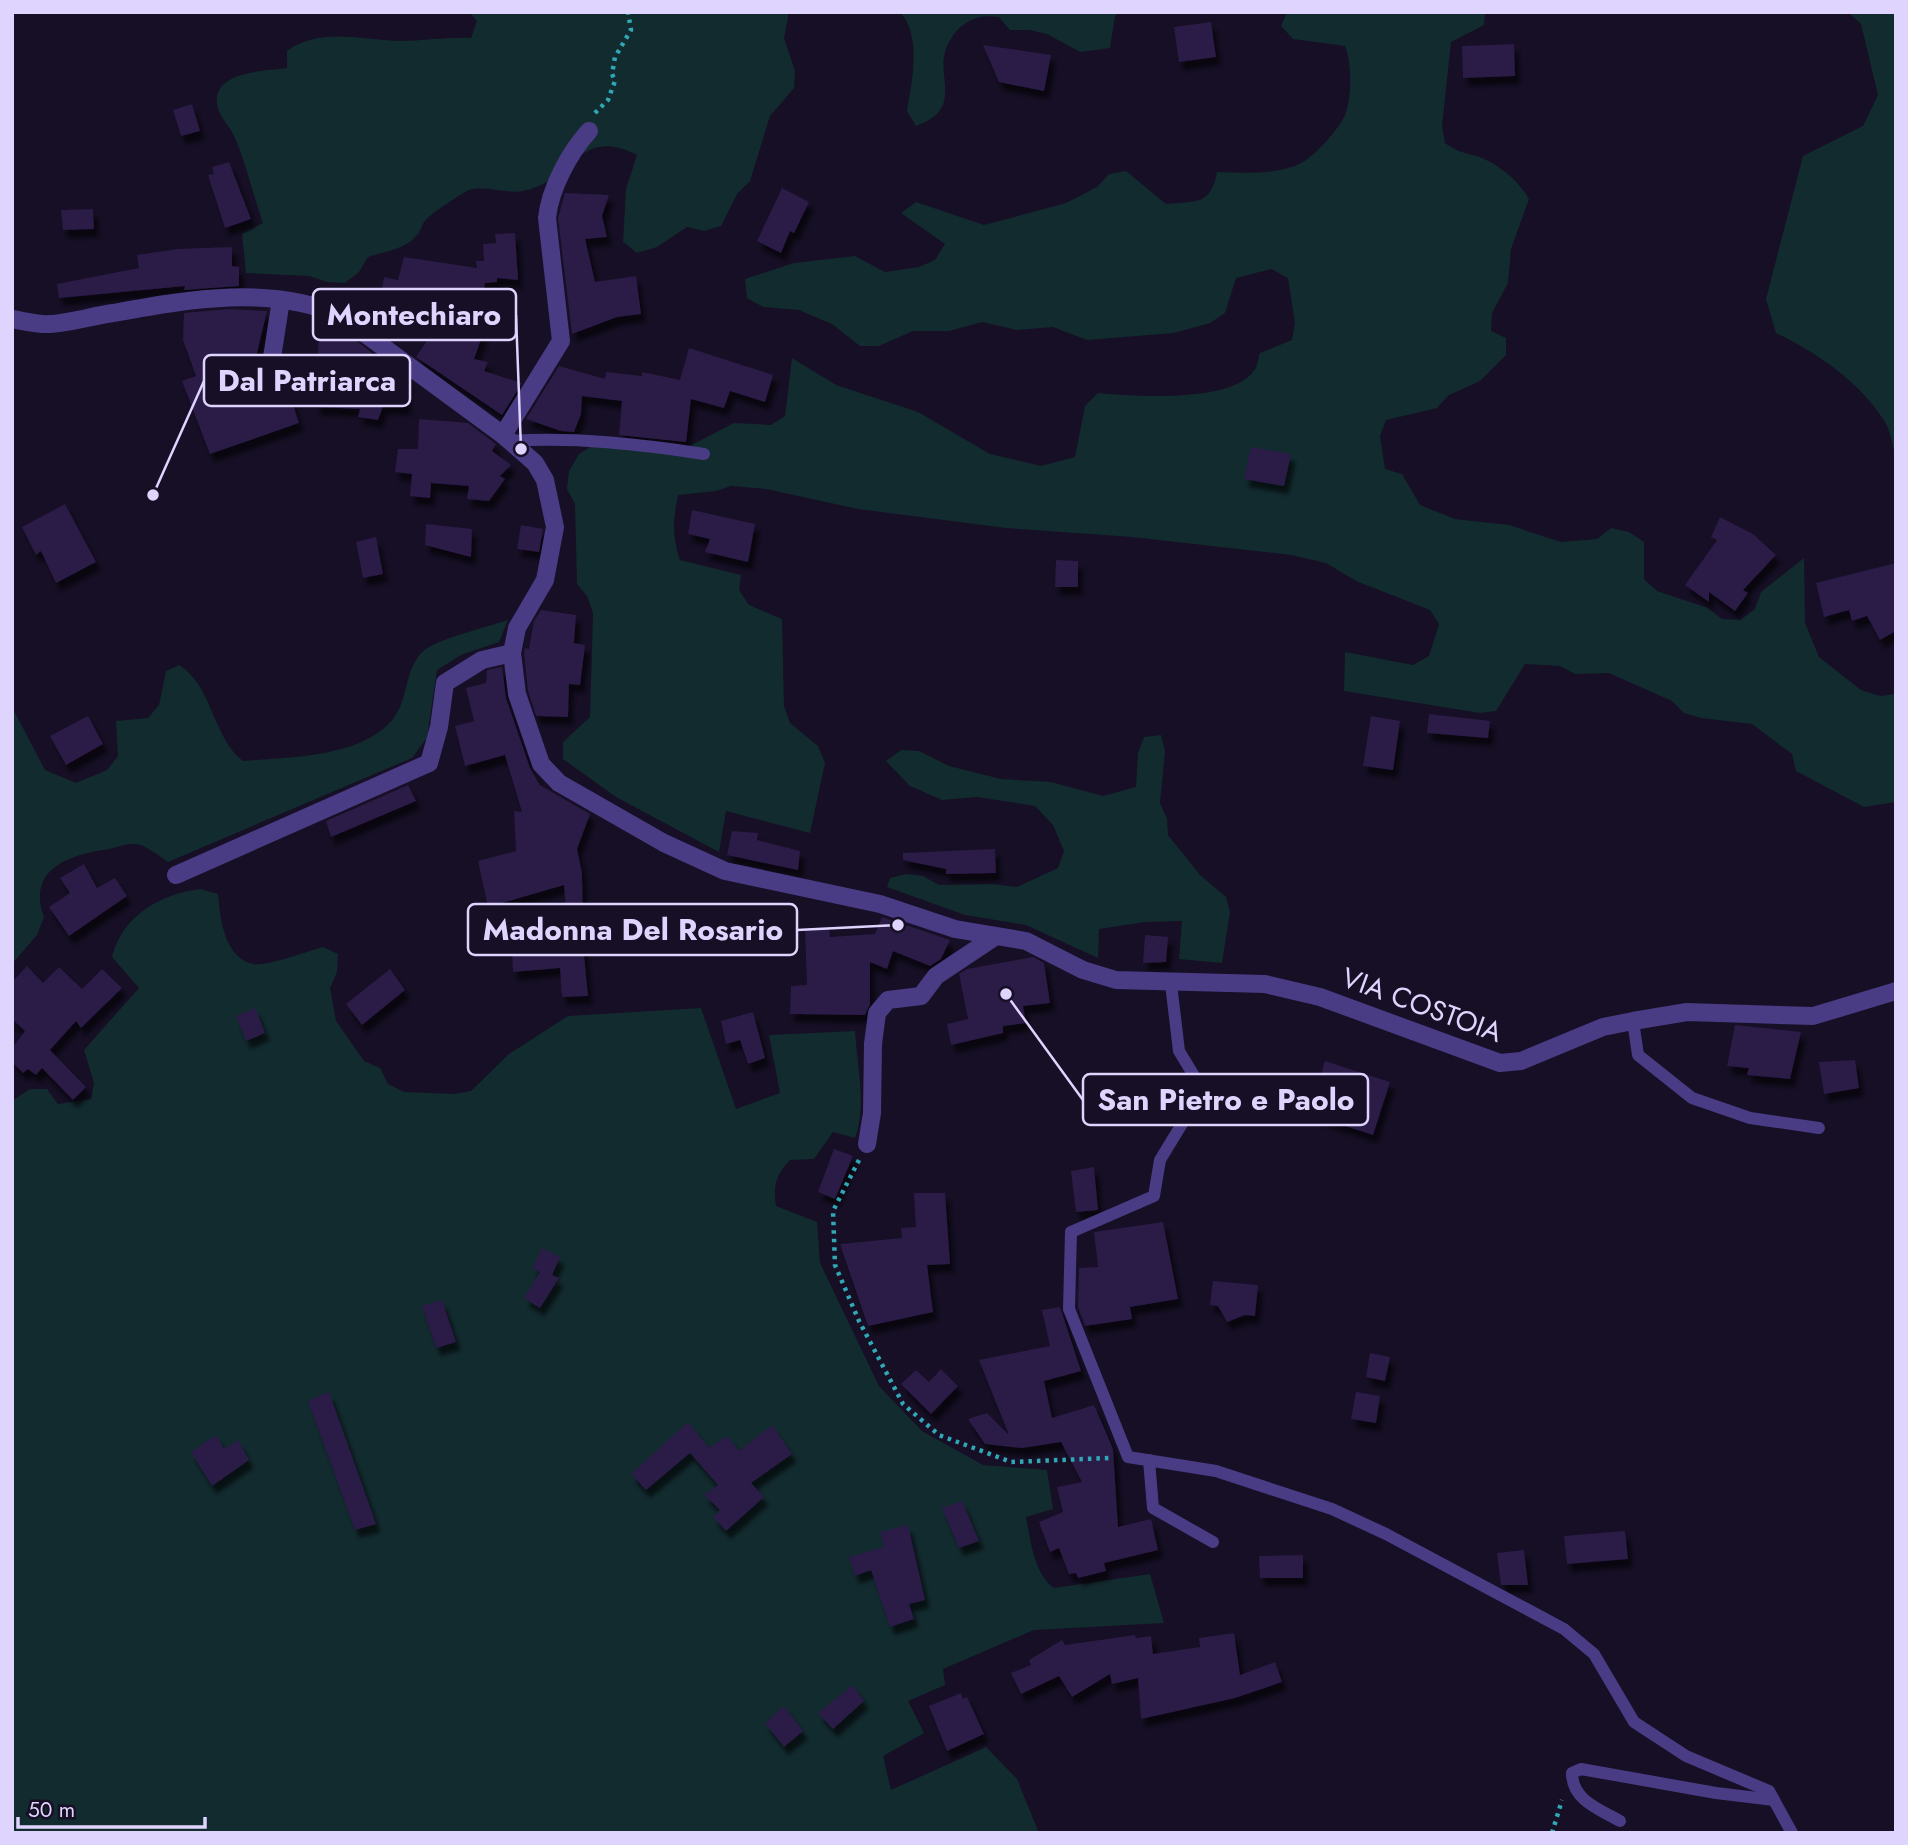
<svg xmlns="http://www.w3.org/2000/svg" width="1908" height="1845" viewBox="0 0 1908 1845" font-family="Jost,sans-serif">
	<defs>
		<filter id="shadow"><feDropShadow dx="4.5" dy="8" stdDeviation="2" flood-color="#0009"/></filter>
	</defs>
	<rect width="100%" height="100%" fill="#160f25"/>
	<g fill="#122b2f">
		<path d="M469,12h320l-5,26 11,33 -1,17 -24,28 -20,65 -13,13 -16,32 -17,5 -17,-4 -30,20 -20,6 -14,-11 3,-53 11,-34c-59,-30 -63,26 -114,36 -17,3 -37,-6 -54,-1 -7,3 -40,25 -44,31 -4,4 -4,11 -8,14 -11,14 -33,17 -49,22l-9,15 -14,11 -18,-1 -18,-6 -63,-3 -4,-39 21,-11c-10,-28 -17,-60 -29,-87 -5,-11 -13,-17 -16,-28 -10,-37 47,-37 69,-40v-17c33,-24 74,-11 112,-10 24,0 48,-4 72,-3l6,-17z"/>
		<path d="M900,12h219l-4,4 -5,32 -30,4 -33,-18 -18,-4h-19l-11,-13c-26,-4 -45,9 -54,35 -5,17 5,40 -3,55 -6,11 -15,14 -26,19l-9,-15c5,-30 15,-75 -7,-99z"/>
		<path d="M1287,12h198l-1,13 -33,17 -9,84 3,17c12,9 18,9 31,13 21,6 43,25 53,43l-18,50 -3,34 -16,30 -1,18 15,7v17l-26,26 -31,14 -12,13 -51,12 -6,16 5,33 17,5 18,31 35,14 54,6 52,17 36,-3 14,-11 18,4 15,10v37l13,12 51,17 14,11 18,1 15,-11 6,-17 43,-34 1,65 14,34 42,33 19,6 16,-2v108l-32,5 -68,-36 -4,-17 -40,-30 -51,-6 -17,-5 -12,-12 -63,-28 -34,1 -15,-8 -35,-2 -29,47 -16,2 -136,-22 1,-39 68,13 16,-9 10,-32 -9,-14 -74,-29 -30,-18 -35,-8 -159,-18 -126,-9 -148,-19 -92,-20 -35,-3 -15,5 -38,4c-5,24 -6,41 2,65l61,15 -2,15 10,15 33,14 2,87 6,17 28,23 7,17 -15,70 -84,-22 -7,41 -103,-55 -53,-38v-17l27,-25 3,-104 -6,-17 -10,-12 -2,-80 -8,-15 2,-18 10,-17 16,-10 81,9 58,-30 37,2 14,-9 7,-58 44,27 82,27 72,42 51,12 34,-9 10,-51 13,-13c35,3 136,11 157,-24 3,-4 3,-11 5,-16l32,-13 3,-17 -7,-45 -17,-9 -35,9 -11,35 -15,10 -36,10 -87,7 -34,-13 -36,3 -35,-8 -33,9h-36l-34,15h-19l-28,-22 -33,-14 -36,-3 -16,-9 -2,-19 49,-16 61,-7 30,16 34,-5 16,-7 10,-16 -44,-31 15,-11 68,23 82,-22 31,-16 12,-13 17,-3 40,33c29,-3 45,2 51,-32 26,1 55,3 80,-7 15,-5 42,-36 48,-50 7,-18 7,-52 0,-69l-52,-7 -12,-13z"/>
		<path d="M1848,12h48v447c-3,-11 -5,-27 -11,-37 -24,-39 -68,-70 -109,-89l-10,-34 37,-143 60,-30 15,-31 -17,-71z"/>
		<path d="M508,620l-9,22 -38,13 -24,15 -10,68 -15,20 -244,104c-8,-5 -23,-18 -33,-18 -10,-1 -22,5 -32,6 -37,6 -76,21 -59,67l-7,18 -25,29v-257l33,63 31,13 31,-13 11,-14 -2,-35 32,-3 11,-13 7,-34 13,-6c34,21 33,72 64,96 47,-4 134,-3 157,-54 8,-19 8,-45 26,-58 15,-11 62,-22 82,-29z"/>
		<path d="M1161,735l4,16 -5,52 7,16 1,16 32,40 26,22 4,15 -8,51 -43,-4 3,-38 -37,1 -46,7 -1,29 -72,-33 -61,-10 -78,-28 3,-9 16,-4 17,2 16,9 53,-1 25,3 41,-19 6,-17 -11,-26 -18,-19 -58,-9 -35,3 -32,-14 -24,-25 15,-11 18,1 30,15 52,13 50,3 52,14 33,-9 2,-34 6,-16z"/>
		<path d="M200,889l18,5c2,23 6,64 35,70 13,3 55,-13 70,-17l15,7 -1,18 -7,16 6,33 28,40 16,7 8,16 16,8 51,2 16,-3 38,-37 59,-38 133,-8 35,101 44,-16 -11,-58 86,-4c2,33 12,76 0,107l-22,-6 -19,27 -24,1c-14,15 -17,25 -14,46l41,16 3,41 59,123 43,45 61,34 64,5 6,39 -27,8c5,24 7,55 28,71l96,-14 14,49 -130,7 -91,39 2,16 -37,16 16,32 -41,23 8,34 95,-43 31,32 22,54h-1027v-732l18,-12h17l11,15 33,-5 3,-16 -10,-33 55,-62 -27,-31c10,-41 48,-63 88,-68z"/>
	</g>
	<g fill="#2b1b46" filter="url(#shadow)">
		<path d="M1211,22l5,35 -37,5 -5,-35z"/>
		<path d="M1514,44l1,32 -52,2 -1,-32z"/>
		<path d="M983,45l68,10 -7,36 -45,-9z"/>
		<path d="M192,104l8,27 -19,5 -8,-26z"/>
		<path d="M229,162l22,57 -26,9 -17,-53 6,-1 -2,-7z"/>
		<path d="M782,188l27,14 -15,31 -4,-2 -9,22 -24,-12z"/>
		<path d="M565,193l44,2 -7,21 5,21 -22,2 10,43 41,-6 5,38 -24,3 -45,17 -14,-116z"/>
		<path d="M93,209l1,20 -31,1 -2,-20z"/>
		<path d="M515,233l3,47 -21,-2v4l-12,1 -7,37 9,2 -13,37 14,3 -4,9 38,12 -20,32 -86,-58 20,-30 -12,-3 5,-16 -49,-9 4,-22 14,3 6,-23 73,11 -1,-7h8l-1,-17 13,-1 -1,-9z"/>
		<path d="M232,247v19l7,1v19l-55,4 1,-4 -126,12 -2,-14 82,-16 -2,-13 41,-6z"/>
		<path d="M229,309l38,2 -10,42 3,14 5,10 17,-6 17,52 -89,31 -28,-73 14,-5 -13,-36 1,-27z"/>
		<path d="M323,322l13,4 35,26 -1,18 31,4 6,5 -1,28 -23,-1 -5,14 -20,-3 2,-8 -44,-2 3,-77z"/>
		<path d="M689,348l84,27 -8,27 -35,-11 -6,17 -33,-9 -5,43 -67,-7 3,-34 -40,-5 -1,18 -7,18 -13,-1 -35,-12 33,-53 46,13 1,-7 36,4v-4l38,8z"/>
		<path d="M419,419l49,4 28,21 -4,7 19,14 -11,11 5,3 -16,22 -22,-2 2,-13 -38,-3 -1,15 -20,-2 2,-22 -17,-2 3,-23h20z"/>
		<path d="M1251,447l40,7 -7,32 -40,-7z"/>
		<path d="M65,504l31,58 -40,21 -15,-32 -5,4 -14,-28z"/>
		<path d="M692,510l63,14 -7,38 -43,-10 5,-13 -22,-5z"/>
		<path d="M1720,517l33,17 23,21 -33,35 5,3 -13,18 -26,-19v10l-24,-17 32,-45 -6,-3z"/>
		<path d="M426,524l46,5 -1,28 -46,-12z"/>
		<path d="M521,525l22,4 -4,23 -22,-3z"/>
		<path d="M376,537l7,37 -20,4 -7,-36z"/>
		<path d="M1056,560l22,1v26h-23z"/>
		<path d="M1896,563v68l-16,9 -13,-24 -15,5 -3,-11 -25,7 -8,-34z"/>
		<path d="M541,610l35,5 -2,28 11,2 -5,40 -11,-1 -1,33 -32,-1 -8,-25 -4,-38 1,-5 4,1 5,-28z"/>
		<path d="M502,667l4,31 24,70 10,17 50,29 -13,35 5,24 1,50 -16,1 -3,-39 -76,22 -10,-46 38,-10 -2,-40 8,1 -17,-57 -40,11 -10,-40 19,-5 -8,-33 20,-5 1,-13z"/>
		<path d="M1429,714l61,7 -2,17 -61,-5z"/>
		<path d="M88,716l15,28 -37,21 -16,-29z"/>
		<path d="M1371,716l29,5 -7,49 -30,-4z"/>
		<path d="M408,785l8,16 -85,36 -5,-16z"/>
		<path d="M732,831l26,2 -1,7 43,11 -2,19 -71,-15z"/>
		<path d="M995,849l1,24 -50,1v-5l-43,-9v-7z"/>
		<path d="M84,864l13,24 18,-10 12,18 -58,40 -20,-29 21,-14 -10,-15z"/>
		<path d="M882,917l68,23 -9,19 -11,7 -37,-15 -6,18 -17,-7v42l-5,11 -75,-1 1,-28 16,-1 -2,-55 24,-1 1,8 45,-3z"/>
		<path d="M582,935l6,61 -26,1 -2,-29 -47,4 -1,-23 30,-4 -2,-7z"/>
		<path d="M1145,935l23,2 -2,25 -23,1z"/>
		<path d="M1033,957l11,6 6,40 -27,3 3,17 -23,3v7l-52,12 -4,-21 21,-5 -9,-45 8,-5z"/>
		<path d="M27,966l16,17 16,-16 23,22 20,-20 20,19 -41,40 -5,-7 -26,29 36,37 -13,13 -31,-32 -6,7 -8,-6 -5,4 -11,-11v-14l13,-17 -13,-12v-37z"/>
		<path d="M390,969l15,21 -43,35 -16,-21z"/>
		<path d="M255,1008l10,25 -19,8 -10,-25z"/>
		<path d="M753,1012l12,46 -17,6 -8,-24 -14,4 -5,-23z"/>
		<path d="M1735,1025l66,7 -11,47 -43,-4 2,-7 -22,-2z"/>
		<path d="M1855,1060l4,28 -35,6 -5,-32z"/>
		<path d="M1325,1061l65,21 -17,53 -64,-21z"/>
		<path d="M834,1149l19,7 -18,43 -17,-7z"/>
		<path d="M1094,1167l4,43 -22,2 -5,-41z"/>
		<path d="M914,1193h31l5,71 -23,1 6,47 -65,14 -28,-82 62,-6 -1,-10 15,-1z"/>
		<path d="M1163,1222l15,77 -48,8 2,12 -47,7 -7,-19 1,-39 19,-1 -4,-35z"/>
		<path d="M542,1248l18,9 -8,18 7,3 -19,30 -16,-10 16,-26 -8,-4z"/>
		<path d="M1213,1281l45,4 -3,31 -10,-1 -18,7 -9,-16 -8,-1z"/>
		<path d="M442,1300l14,42 -20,6 -14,-42z"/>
		<path d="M1060,1307l21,64 -37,10 8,37 42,-13 19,44 5,78 33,-8 7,31 -54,13 2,8 -28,7 -2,-5 -7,1 -10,-26 -9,4 -11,-30 24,-10 -6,-25 25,-5 -21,-40 -39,6 -37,-4 -17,-25 19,-6 22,22 -30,-75 71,-14 -8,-36z"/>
		<path d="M1370,1353l20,4 -5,24 -19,-4z"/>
		<path d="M941,1369l17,17 -27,28 -30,-30 15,-14 13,12z"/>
		<path d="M329,1392l47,132 -21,6 -47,-129z"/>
		<path d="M1356,1392l24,4 -4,27 -25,-4z"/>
		<path d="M688,1422l21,26 18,-12 12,15 33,-26 20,29 -41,29 13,14 -38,34 -13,-14 7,-7 -16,-15 14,-10 -28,-32 -44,37 -15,-16z"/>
		<path d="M216,1435l8,14 14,-9 11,20 -37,26 -21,-34z"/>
		<path d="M962,1501l17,40 -20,7 -17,-40z"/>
		<path d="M908,1525l17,75 -16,4 5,15 -24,8 -19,-57 -16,6 -6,-19 35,-10 -4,-15z"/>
		<path d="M1625,1531l3,28 -61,5 -3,-28z"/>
		<path d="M1524,1550l4,35h-27l-4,-32z"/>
		<path d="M1303,1555v23h-43l-1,-22z"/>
		<path d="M1234,1633l6,42 35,-13 7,20 -47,16 -94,21 -3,-41 -26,6 -2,-10 -38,23 -13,-21 -38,18 -10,-21 20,-8 -2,-5 33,-20 3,5 70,-10 1,3 15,-2 2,18 47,-7 -1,-9z"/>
		<path d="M853,1685l11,16 -31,28 -15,-16z"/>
		<path d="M961,1693l2,6 4,-2 17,37 -37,17 -18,-45z"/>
		<path d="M784,1706l19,25 -19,16 -19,-24z"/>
	</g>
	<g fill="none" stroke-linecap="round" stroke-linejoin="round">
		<g stroke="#30a8b6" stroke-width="4.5" stroke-dasharray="3.5 5" stroke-linecap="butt">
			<path d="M595,113l13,-13 7,-19 -3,-7 3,-17 16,-27 -3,-18"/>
			<path d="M859,1160l-26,51 2,54 24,56 44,83 36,31 72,27 98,-4"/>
			<path d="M1552,1833l10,-33"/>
		</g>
		<g stroke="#493b84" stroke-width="12">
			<path d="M510,441c66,-4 129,3 194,13"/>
			<path d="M1171,984l8,67 17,28 -8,35 -28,46 -6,36 -83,36 -2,77 59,148 88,14 116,38 54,25 178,95 30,25 40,68 52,34 83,35 23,42"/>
			<path d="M1633,1021l5,34 54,43 58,20 69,10"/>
			<path d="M1149,1460l4,48 60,34"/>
			<path d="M1620,1821c-21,-12 -48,-21 -48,-48l9,-4 135,24 58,7"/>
		</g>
		<g stroke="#493b84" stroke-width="18">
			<path d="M12,319c12,2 26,6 38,5 20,-1 42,-8 63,-11 73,-13 158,-29 228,3l162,119 32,28 10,17 10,47 -10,53 -28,48 -5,25 5,41 24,70 18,19 105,60 61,28 155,33 75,25 71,12 57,29 33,10 149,4 55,13 180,66 21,-2 82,-34 30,-6 54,-9 126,4 83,-25"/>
			<path d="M271,364l10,-64"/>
			<path d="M503,435l58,-94 -14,-123c3,-29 22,-65 42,-87"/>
			<path d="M176,875l253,-112 10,-36 6,-44 37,-23 30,-7"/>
			<path d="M867,1144l5,-31 1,-69 4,-31 11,-13 33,-4 15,-20 60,-40"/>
		</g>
	</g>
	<g text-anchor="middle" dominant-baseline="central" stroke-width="7" stroke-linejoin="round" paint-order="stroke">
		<g font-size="28" fill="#dfd4fe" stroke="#160f25">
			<text transform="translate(1422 1005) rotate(20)">VIA COSTOIA</text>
		</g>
	</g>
	<path fill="none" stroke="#dfd4fe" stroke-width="2.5" d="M521 449L516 315M153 495L204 381M898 925L797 930M1006 994L1083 1100"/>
	<g fill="#dfd4fe" stroke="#160f25" stroke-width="2.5">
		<circle cx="521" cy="449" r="7"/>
		<circle cx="153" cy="495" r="7"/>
		<circle cx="898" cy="925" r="7"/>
		<circle cx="1006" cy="994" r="7"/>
	</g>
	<g fill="#160f25" stroke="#dfd4fe" stroke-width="2.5">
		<rect x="313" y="289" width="203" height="51" rx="7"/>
		<rect x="204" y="355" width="206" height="51" rx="7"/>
		<rect x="468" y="904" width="329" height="51" rx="7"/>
		<rect x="1083" y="1074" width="285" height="51" rx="7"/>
	</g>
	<g font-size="30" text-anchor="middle" font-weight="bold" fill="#dfd4fe">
		<text x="414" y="325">Montechiaro</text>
		<text x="307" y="391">Dal Patriarca</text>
		<text x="633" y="940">Madonna Del Rosario</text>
		<text x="1226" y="1110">San Pietro e Paolo</text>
	</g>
	<rect width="1908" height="1845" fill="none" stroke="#dfd4fe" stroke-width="28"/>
	<path d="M18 1817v10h187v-10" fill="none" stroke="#dfd4fe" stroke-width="3.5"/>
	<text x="28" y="1817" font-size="21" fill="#dfd4fe" stroke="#160f25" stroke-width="5" paint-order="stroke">50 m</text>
</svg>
